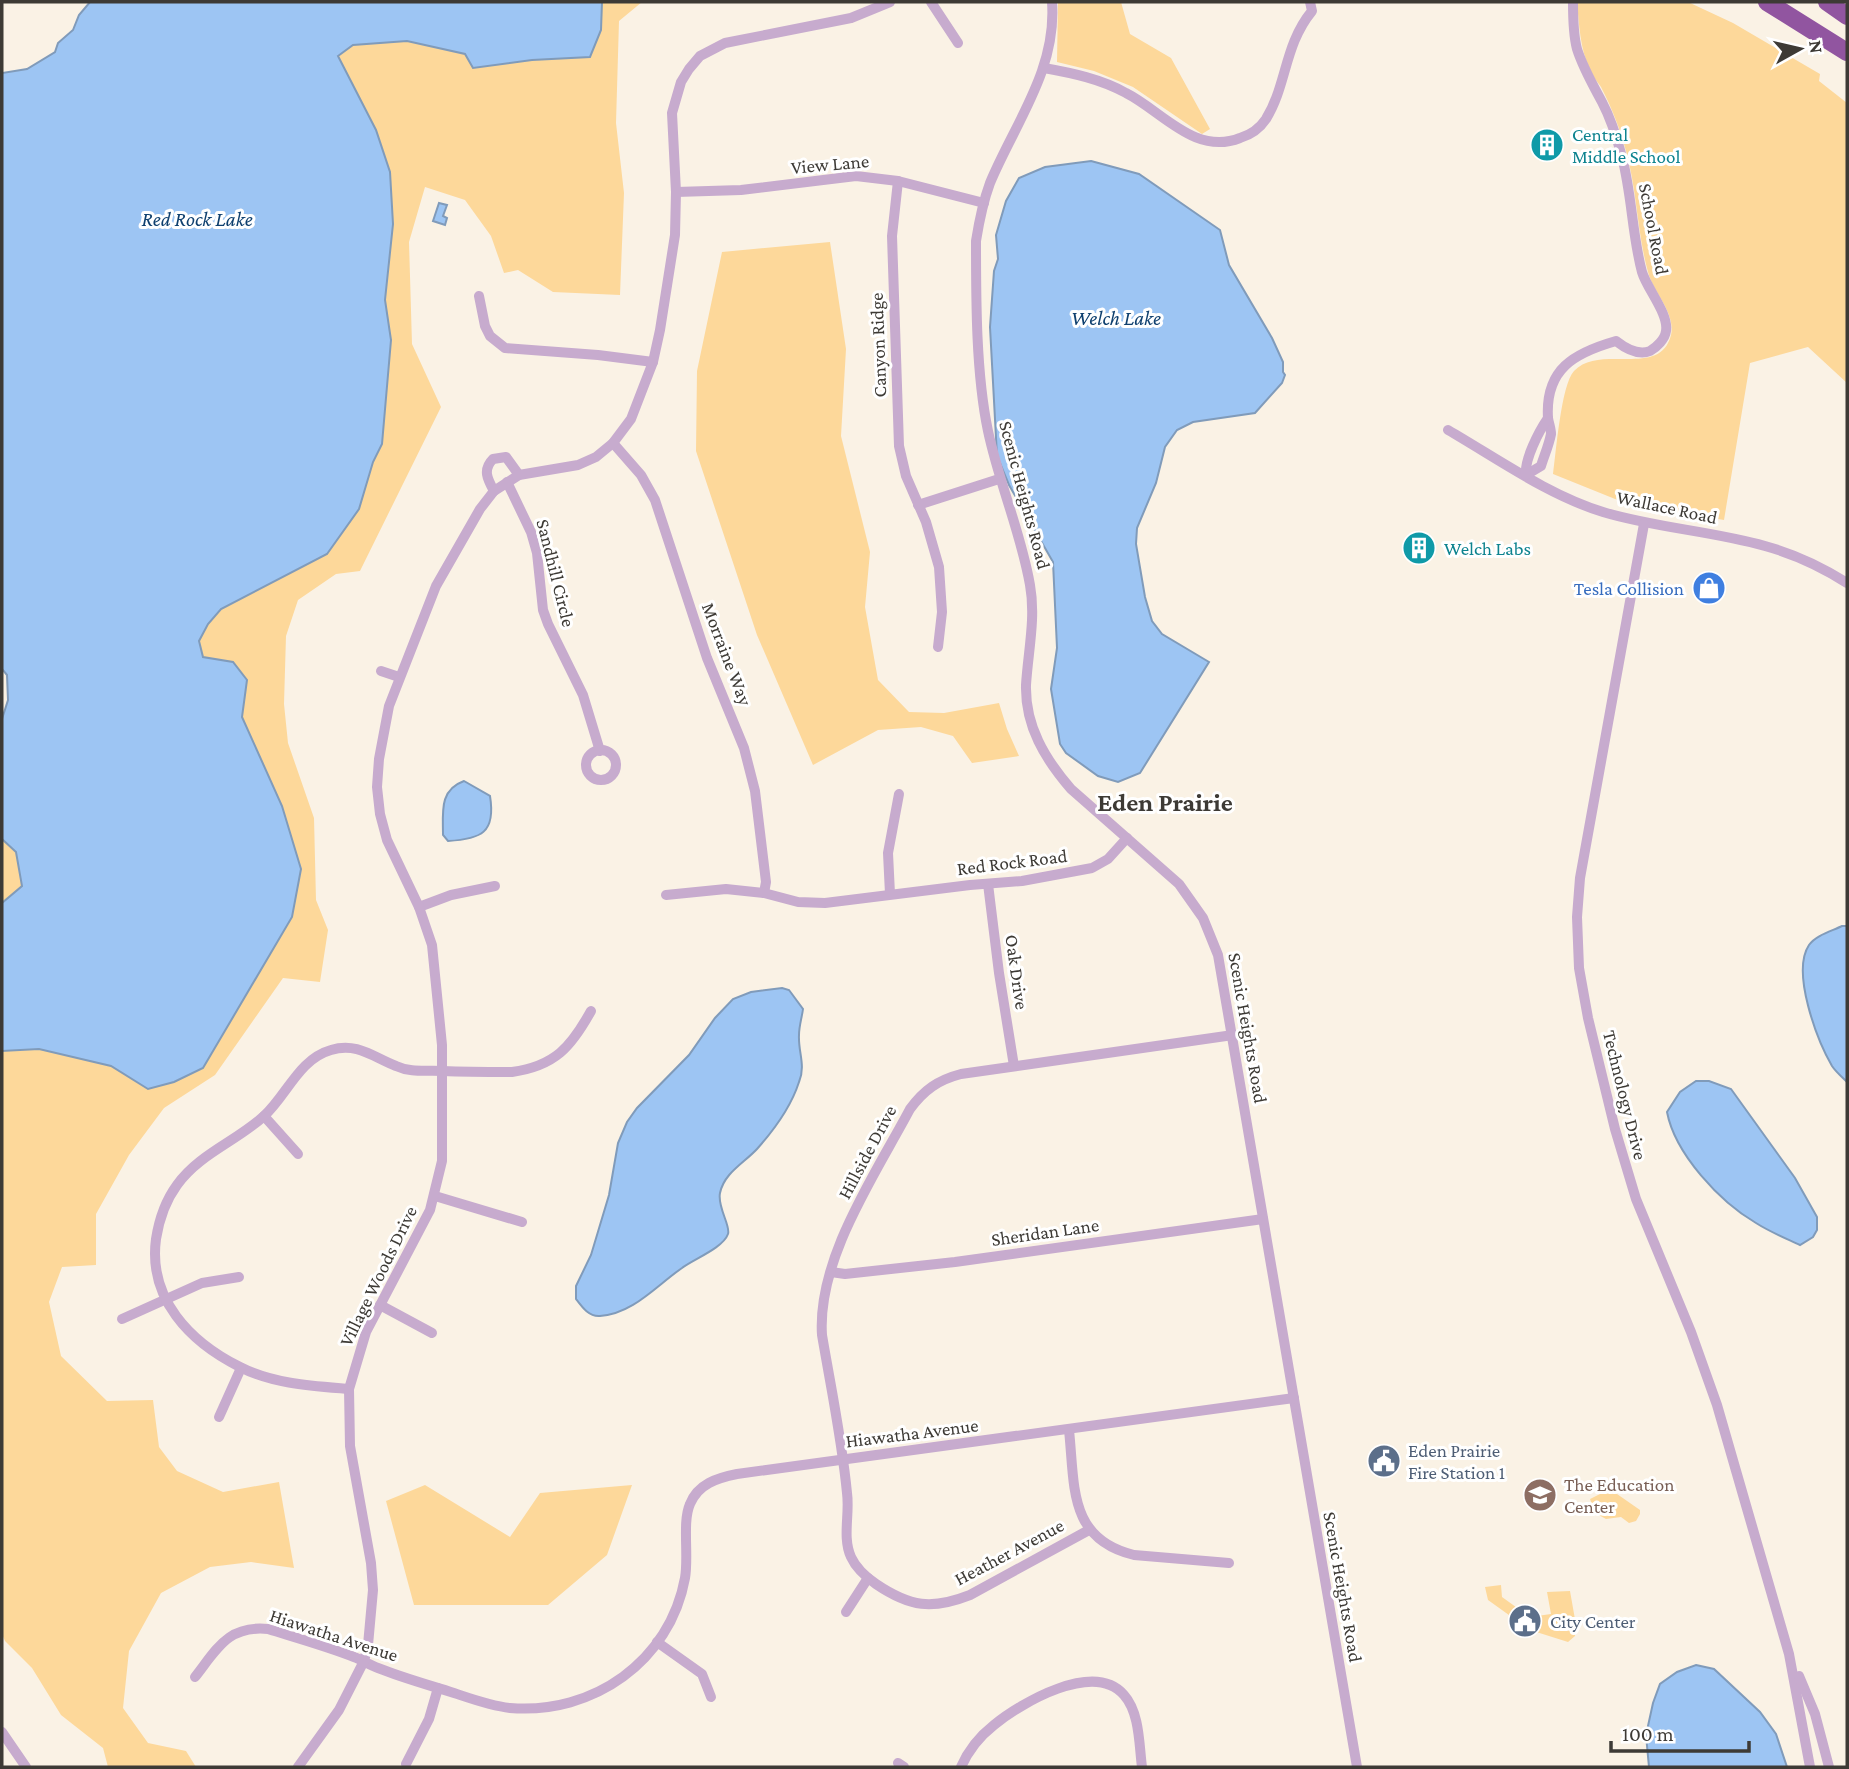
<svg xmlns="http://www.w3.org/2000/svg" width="1849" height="1769" viewBox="0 0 1849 1769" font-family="'Crimson Pro',serif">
	<rect width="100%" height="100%" fill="#faf2e5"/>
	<g fill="#fdd89a">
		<path d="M602,2h40l-23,19 -3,102 8,70 -4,102 -67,-3 -35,-22 -14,3 -13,-37 -26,-36 -40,-13 -16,55 3,102 29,63 -81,164 -24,3 -38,26 -12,36 -2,68 4,39 26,75 2,82 12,30 -8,52 -37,-4 -68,97 -51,33 -35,47 -33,59v51l-34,2 -13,35 12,54 46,45 46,-1 6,47 18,24 46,21 56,-10 15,86 -43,-6 -41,5 -49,26 -32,58 -6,57 25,35 38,8 10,16h-88l-5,-19 -42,-33 -29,-47 -27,-27 -3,-7v-583l37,-2 72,17 37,23 134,-283 -40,-89 5,-37 -14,-18 -30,-5 -4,-16 9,-17 13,-15 106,-55 32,-45 14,-47 9,-18 9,-104 -6,-40 8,-76 -3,-52 -14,-42 -39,-74 16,-11 54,-4 58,13 67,6 58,-3 11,-27z"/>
		<path d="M1058,2h63l9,32 41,24 39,71 -8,5 -69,-47 -39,-16 -37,-9z"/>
		<path d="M1577,2h111l45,21 87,51 -1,7 28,22v280l-39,-36 -58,16 -26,157 -99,-17 -72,-29c3,-21 8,-89 21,-103 26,-28 86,8 97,-36 5,-22 -18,-43 -23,-63 -11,-40 -11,-82 -22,-121 -6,-22 -14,-43 -25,-64 -4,-6 -9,-11 -11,-18 -10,-19 -11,-46 -13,-67z"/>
		<path d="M830,242l16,107 -5,87 29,116 -5,55 13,73 31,32 35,1 55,-10 8,26 12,27 -47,7 -19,-27 -32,-9 -43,3 -65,35 -56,-130 -61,-184 1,-80 25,-119z"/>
		<path d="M2,839l14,13 6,34 -20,17z"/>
		<path d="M425,1485l85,52 30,-44 92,-8 -25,70 -59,50h-134l-28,-104z"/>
		<path d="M1602,1493l15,1 23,16v4l-4,7 -7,2 -8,-6 -15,2 -11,-6 -5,-14z"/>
		<path d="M1501,1585l1,12 28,20 21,-3 -4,-22 23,-1 6,34 -1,11 -7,6 -38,-12 -42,-30 -3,-13z"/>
	</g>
	<g fill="#9dc5f3" stroke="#809bba" stroke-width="2">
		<path d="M90,2h512l-1,28 -11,27 -58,3 -59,8 -8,-14 -58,-13 -54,4 -15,11 38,74 14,42 3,52 -8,76 6,40 -9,104 -9,18 -14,47 -32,45 -106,55 -13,15 -9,17 4,16 30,5 14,18 -5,37 40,89 19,63 -9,48 -89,151 -29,14 -26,7 -37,-23 -72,-17 -37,2v-148l20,-17 -6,-34 -14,-13v-120l6,-19 -1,-25 -5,-6v-596l25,-4 28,-17 3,-9 15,-13 6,-15z"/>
		<path d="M1091,161l48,13 81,56 9,35 43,73 11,24v10l2,3 -3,8 -27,30 -62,9 -16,8 -12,17 -9,36 -19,45 -1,16 9,53 7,24 10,13 47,28 -69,111 -22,9 -20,-6 -32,-23 -6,-9 -9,-55 6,-41 -4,-86 -44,-77 -12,-29 -7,-129 4,-56 4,-12 -2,-24 10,-34 13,-23 26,-11z"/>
		<path d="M439,203l8,2 -4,11 4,2 -2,7 -12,-4z"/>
		<path d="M464,781l26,15c6,37 -9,43 -42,45l-5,-6c0,-23 -4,-45 21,-54z"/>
		<path d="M1842,926h5v156c-5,-5 -11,-10 -15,-16 -15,-26 -41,-94 -23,-121 7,-10 23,-14 33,-19z"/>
		<path d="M782,988l7,2 14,19c-1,8 -4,17 -4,26 -1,17 7,30 0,47 -8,25 -25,48 -42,67 -13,14 -33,24 -37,44 -3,14 11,33 8,41 -5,14 -34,25 -46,34 -25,17 -49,46 -82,48 -11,1 -18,-9 -24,-17v-13l15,-31 18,-60 9,-52 9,-21 10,-14 52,-53 26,-37 18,-19 18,-7z"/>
		<path d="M1696,1081h13l22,8 64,89 22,39v13l-4,7 -13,8c-15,-7 -30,-13 -44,-22 -36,-21 -81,-69 -89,-111l13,-20z"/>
		<path d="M1696,1665l18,4 46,43 16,22 11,33h-138l-3,-32 7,-32 7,-19 17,-12z"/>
	</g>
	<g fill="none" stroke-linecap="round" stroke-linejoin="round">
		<g stroke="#c7abce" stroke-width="10">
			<path d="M931,2l27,41"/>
			<path d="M1052,2c5,68 -37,121 -62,181 -7,19 -11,39 -14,58 0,59 0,133 12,190 11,52 33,102 42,154 6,33 -2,67 -4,100 -1,41 19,74 45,104l108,95 24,34 15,37 139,812"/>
			<path d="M1044,68c28,5 57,11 82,25 36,18 69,63 114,45 10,-3 20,-10 26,-19 21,-34 18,-74 46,-108l-2,-9"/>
			<path d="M898,181l-6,55 7,210 7,30 20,46 13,45 3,45 -4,35"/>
			<path d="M676,192l65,-2 115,-14 42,5 86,22"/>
			<path d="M479,296l6,30 5,10 15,12 93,7 55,7"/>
			<path d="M1448,430c50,29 100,65 155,82 53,16 109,19 162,34 29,8 57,21 82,37"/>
			<path d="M613,443l28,32 14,25 52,158 37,90 11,43 11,91 -2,11"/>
			<path d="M1526,475l15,-9c3,-10 8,-21 10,-32 0,-5 -2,-10 -3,-16 -3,-49 26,-65 68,-77 9,7 22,15 34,10 7,-4 15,-12 16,-20 3,-17 -19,-42 -24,-59 -10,-37 -10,-77 -20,-115 -5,-19 -11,-38 -20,-55 -9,-17 -19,-34 -25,-53 -4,-15 -4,-32 -4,-47"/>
			<path d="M1526,475c-2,-15 13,-44 22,-57"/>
			<path d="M507,482l24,50 6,21 6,57 5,14 35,71 17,56"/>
			<path d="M494,491c-6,-11 -12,-21 -1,-32l13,-2 13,18"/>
			<path d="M918,505l81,-26"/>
			<path d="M1644,524l-64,354 -3,39 2,51 9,50 27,111 21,70 55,133 26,73 72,249 21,113"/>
			<path d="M381,671l18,6"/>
			<circle cx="601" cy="765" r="15"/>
			<path d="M988,884l11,89 15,93"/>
			<path d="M890,894l-2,-41 11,-59"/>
			<path d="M666,895l60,-6 38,4 34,9 27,1 145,-18 52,-4 70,-13 16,-9 19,-21"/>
			<path d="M419,907l32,-12 44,-9"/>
			<path d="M264,1116l34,38"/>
			<path d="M435,1196l87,26"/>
			<path d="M831,1272l14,2 110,-12 308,-43"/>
			<path d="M380,1305l52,28"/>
			<path d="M122,1319l80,-36 37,-6"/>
			<path d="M349,1389c-36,-3 -76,-5 -109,-22 -50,-25 -92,-68 -84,-128 3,-19 10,-39 21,-54 22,-31 60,-44 87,-69 23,-21 35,-57 67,-66 26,-8 42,7 65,16 15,7 30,4 47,5 23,1 46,1 69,1 43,-6 59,-25 79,-61"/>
			<path d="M219,1417l22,-49"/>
			<path d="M1069,1430c6,56 -1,109 65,125l95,8"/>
			<path d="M1089,1530l-119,65c-38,15 -60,12 -94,-11 -10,-7 -20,-16 -25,-27 -9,-20 -1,-43 -4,-64 -5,-53 -16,-105 -25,-158 -5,-76 53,-160 88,-226 14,-19 28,-29 51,-35l272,-39"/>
			<path d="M846,1612l22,-34"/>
			<path d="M657,1642l45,32 9,23"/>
			<path d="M1799,1676l16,38 14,53"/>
			<path d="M195,1677c22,-28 33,-52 73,-48 29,9 58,17 86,28 8,3 16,8 24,11 25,10 51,17 76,25 18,6 37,13 56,15 83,7 160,-47 175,-130 4,-22 -3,-56 5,-74 8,-20 27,-26 47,-30l557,-76"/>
			<path d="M2,1732l24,35"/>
			<path d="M898,1763l6,4"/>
			<path d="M406,1764l23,-45 9,-31"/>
			<path d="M298,1767l41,-57 25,-49 4,-16 5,-55 -2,-27 -21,-117 -1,-57 17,-57 64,-122 12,-49v-116l-10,-100 -13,-38 -32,-67 -7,-26 -3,-27 2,-28 10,-53 47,-120 44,-77 14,-18 25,-16 59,-10 18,-8 17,-14 18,-24 22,-57 7,-32 15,-95 1,-43 -4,-79 9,-31 8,-13 11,-13 25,-13 126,-25 39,-16"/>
			<path d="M961,1767c7,-16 19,-31 33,-42 27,-22 100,-65 130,-30 16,18 15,50 18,72"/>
		</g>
		<g stroke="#9155a0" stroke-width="18">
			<path d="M1767,2l80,50"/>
			<path d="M1827,2l20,14"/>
		</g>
	</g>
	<defs>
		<symbol id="building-disc" viewBox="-11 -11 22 22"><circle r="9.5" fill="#0f9aa8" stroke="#fff"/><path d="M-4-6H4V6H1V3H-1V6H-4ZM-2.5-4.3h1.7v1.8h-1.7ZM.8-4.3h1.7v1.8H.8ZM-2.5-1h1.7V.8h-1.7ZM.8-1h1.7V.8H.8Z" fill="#fff"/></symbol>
		<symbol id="shop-disc" viewBox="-11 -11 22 22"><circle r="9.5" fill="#3f7fe0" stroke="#fff"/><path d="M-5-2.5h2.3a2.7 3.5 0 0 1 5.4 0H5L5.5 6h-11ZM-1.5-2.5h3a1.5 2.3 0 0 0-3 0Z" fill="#fff"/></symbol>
		<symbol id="civic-disc" viewBox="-11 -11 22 22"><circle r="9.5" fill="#5c6f8a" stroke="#fff"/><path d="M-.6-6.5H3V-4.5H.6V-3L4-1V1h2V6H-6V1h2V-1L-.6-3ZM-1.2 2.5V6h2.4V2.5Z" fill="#fff"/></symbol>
		<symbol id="school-disc" viewBox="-11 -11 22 22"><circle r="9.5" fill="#8d6e63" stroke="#fff"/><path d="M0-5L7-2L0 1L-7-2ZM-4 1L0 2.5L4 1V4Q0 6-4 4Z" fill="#fff"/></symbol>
	</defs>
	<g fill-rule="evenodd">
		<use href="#building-disc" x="1528" y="126" width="38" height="38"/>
		<use href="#building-disc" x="1400" y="529" width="38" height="38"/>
		<use href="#shop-disc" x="1690" y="569" width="38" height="38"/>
		<use href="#civic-disc" x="1365" y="1442" width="38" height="38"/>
		<use href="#school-disc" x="1521" y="1476" width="38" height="38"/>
		<use href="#civic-disc" x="1506" y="1602" width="38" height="38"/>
	</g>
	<g text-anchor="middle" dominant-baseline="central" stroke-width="6" stroke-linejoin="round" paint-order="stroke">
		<g font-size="19" fill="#0d838f" stroke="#fff" text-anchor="start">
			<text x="1572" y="134">Central<tspan x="1572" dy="22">Middle School</tspan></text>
			<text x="1444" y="548">Welch Labs</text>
		</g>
		<g font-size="19" fill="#3d3a35" stroke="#fff">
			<text transform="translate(830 164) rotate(-5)">View Lane</text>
			<text transform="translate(1654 229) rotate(79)">School Road</text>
			<text transform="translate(878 345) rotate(-92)">Canyon Ridge</text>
			<text transform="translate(1025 495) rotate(75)">Scenic Heights Road</text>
			<text transform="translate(1667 507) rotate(12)">Wallace Road</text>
			<text transform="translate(556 573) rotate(76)">Sandhill Circle</text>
			<text transform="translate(727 654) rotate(69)">Morraine Way</text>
			<text transform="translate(1012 862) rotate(-7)">Red Rock Road</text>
			<text transform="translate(1017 972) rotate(82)">Oak Drive</text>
			<text transform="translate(1248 1028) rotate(80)">Scenic Heights Road</text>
			<text transform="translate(1625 1095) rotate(76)">Technology Drive</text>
			<text transform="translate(867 1152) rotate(-62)">Hillside Drive</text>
			<text transform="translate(1045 1232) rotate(-8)">Sheridan Lane</text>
			<text transform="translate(378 1276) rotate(-64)">Village Woods Drive</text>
			<text transform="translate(912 1433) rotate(-7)">Hiawatha Avenue</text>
			<text transform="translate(1009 1552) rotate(-28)">Heather Avenue</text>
			<text transform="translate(1343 1587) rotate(80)">Scenic Heights Road</text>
			<text transform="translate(334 1635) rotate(18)">Hiawatha Avenue</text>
		</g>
		<g font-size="19" fill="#366cbe" stroke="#fff" text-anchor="end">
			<text x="1684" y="588">Tesla Collision</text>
		</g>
		<g font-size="19" fill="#4e5e75" stroke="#fff" text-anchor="start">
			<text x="1408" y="1450">Eden Prairie<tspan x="1408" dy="22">Fire Station 1</tspan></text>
			<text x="1550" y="1621">City Center</text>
		</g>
		<g font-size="19" fill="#785e54" stroke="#fff" text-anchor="start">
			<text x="1564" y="1484">The Education<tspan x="1564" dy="22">Center</tspan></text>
		</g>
		<g font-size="21" font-style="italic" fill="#0f406f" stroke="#fff">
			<text x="197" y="219">Red Rock Lake</text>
			<text x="1116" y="318">Welch Lake</text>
		</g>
		<g font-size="26" font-weight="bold" fill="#3d3a35" stroke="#fff">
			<text x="1165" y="802">Eden Prairie</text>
		</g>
	</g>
	<rect width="1849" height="1769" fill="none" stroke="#3d3a35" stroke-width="7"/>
	<g transform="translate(1800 49) rotate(82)" stroke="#ffffff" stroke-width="5" paint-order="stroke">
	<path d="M0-5L12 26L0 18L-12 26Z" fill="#3d3a35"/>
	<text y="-10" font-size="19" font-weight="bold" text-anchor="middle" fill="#3d3a35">N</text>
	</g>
	<path d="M1611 1741v10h138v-10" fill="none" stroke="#3d3a35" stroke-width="3.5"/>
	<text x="1622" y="1741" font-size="21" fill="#3d3a35" stroke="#ffffff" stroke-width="5" paint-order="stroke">100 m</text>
</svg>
